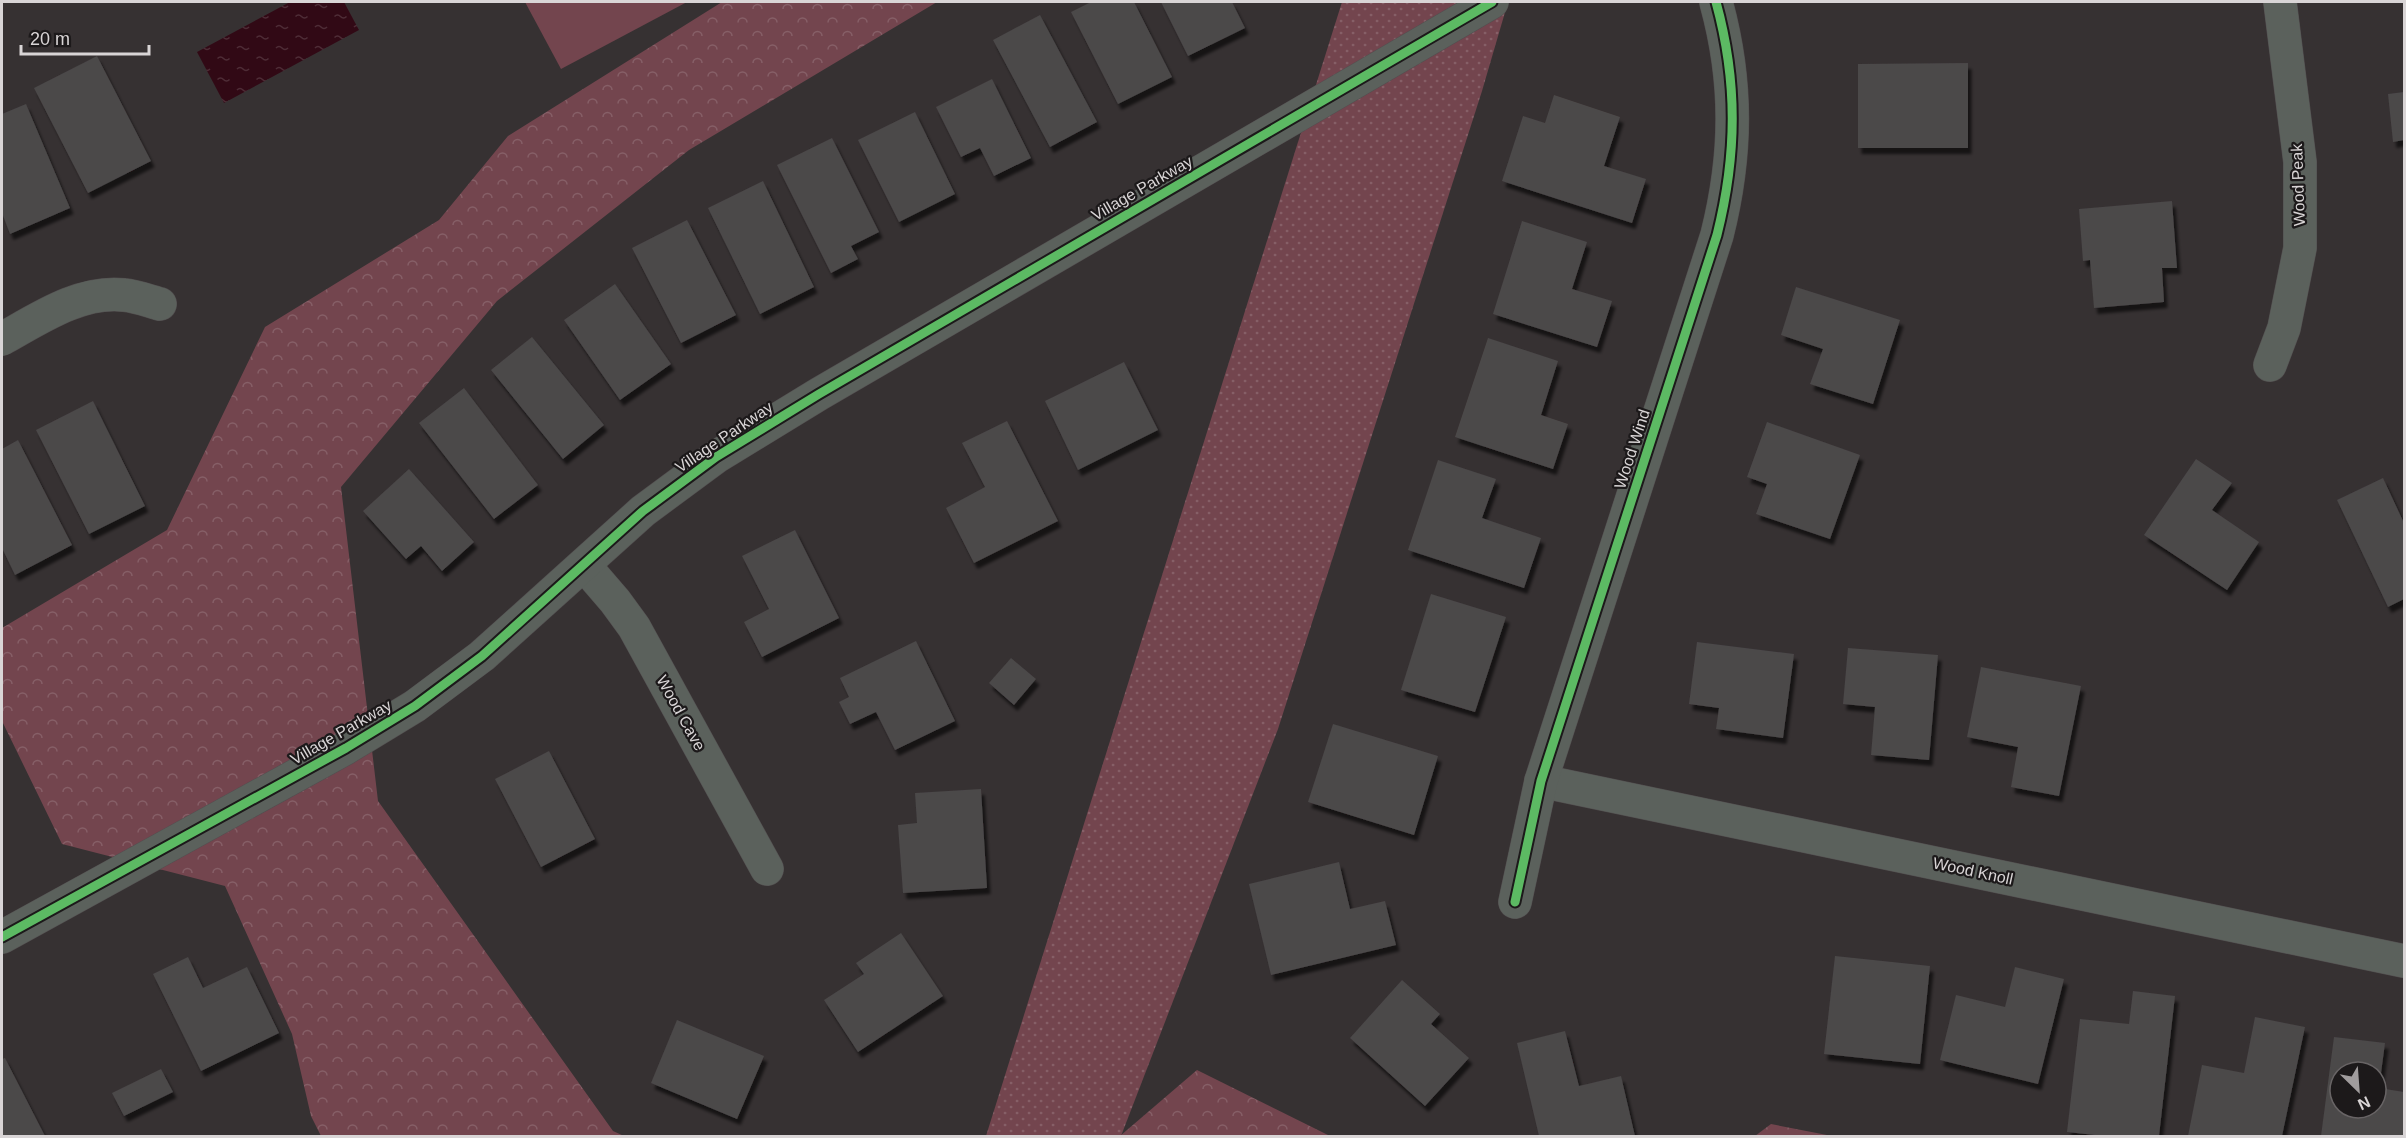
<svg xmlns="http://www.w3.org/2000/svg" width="2406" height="1138" viewBox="0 0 2406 1138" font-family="Helvetica,sans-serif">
	<defs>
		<pattern id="grass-dots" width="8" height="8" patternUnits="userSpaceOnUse" patternTransform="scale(1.5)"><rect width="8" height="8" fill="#73454e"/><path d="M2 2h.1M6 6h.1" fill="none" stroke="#865f67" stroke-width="1.8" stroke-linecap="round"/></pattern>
		<pattern id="forest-crowns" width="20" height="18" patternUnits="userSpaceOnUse" patternTransform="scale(1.5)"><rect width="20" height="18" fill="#73454e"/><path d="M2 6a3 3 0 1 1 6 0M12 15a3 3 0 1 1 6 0" fill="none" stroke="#865f67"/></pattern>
		<pattern id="water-ripples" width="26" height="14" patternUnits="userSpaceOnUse" patternTransform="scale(1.5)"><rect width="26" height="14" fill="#310915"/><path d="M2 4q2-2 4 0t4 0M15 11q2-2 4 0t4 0" fill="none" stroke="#4e2c36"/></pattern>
		<filter id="shadow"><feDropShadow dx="3.5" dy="6" stdDeviation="1.5" flood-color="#0009"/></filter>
	</defs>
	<rect width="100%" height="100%" fill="#363132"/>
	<path fill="url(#grass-dots)" d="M1342,2h166l-26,89 -204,638 -157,407h-135z"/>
	<g fill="url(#forest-crowns)">
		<path d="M722,2h215l-248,148 -192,151 -156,186 37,314 235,330 11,5h-303l-10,-20 -19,-82 -67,-148 -163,-42 -60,-123v-93l165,-98 98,-203 174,-107 69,-84z"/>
		<path d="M1197,1070l133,66h-210z"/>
		<path d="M1771,1124l61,12h-77z"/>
	</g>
	<path fill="#73454e" d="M525,2h162l-126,67z"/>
	<path fill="url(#water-ripples)" d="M290,2h54l15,28 -135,73 -27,-51z"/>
	<g fill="#4b4849" fill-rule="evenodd" filter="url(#shadow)">
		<path d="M1091,2h43l38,75 -54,27 -47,-92z"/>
		<path d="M1161,2h71l13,26 -57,28z"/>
		<path d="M1040,15l57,107 -47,25 -57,-107z"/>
		<path d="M97,56l54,105 -63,32 -54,-105z"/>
		<path d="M1968,63v85h-110v-84z"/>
		<path d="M992,79l39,79 -37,18 -14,-28 -19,9 -25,-50z"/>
		<path d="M2404,92v48l-11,2 -5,-48z"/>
		<path d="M1554,95l66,22 -16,49 42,13 -14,44 -130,-42 21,-65 22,7z"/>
		<path d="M26,104l44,104 -60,26 -8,-21v-99z"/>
		<path d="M915,112l40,82 -56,28 -41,-82z"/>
		<path d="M832,138l47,94 -28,14 7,13 -27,14 -54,-108z"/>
		<path d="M763,181l51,106 -54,27 -52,-106z"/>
		<path d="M2172,201l5,67h-15l2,34 -70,6 -4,-48 -7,1 -4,-52z"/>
		<path d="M687,220l49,95 -55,28 -49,-95z"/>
		<path d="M1522,221l65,21 -15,47 40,12 -15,46 -104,-33z"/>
		<path d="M615,284l56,80 -51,36 -56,-80z"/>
		<path d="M1796,287l104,33 -27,84 -63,-20 13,-35 -42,-14z"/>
		<path d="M532,337l72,88 -41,34 -72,-89z"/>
		<path d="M1488,338l70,23 -17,54 27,9 -15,45 -98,-32z"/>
		<path d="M1124,362l34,68 -80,40 -33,-69z"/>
		<path d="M464,388l74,97 -44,34 -75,-96z"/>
		<path d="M93,401l52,105 -56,28 -53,-104z"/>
		<path d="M1007,421l51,100 -84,42 -28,-55 39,-21 -23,-44z"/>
		<path d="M1767,422l93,33 -30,84 -74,-25 11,-30 -20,-7z"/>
		<path d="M18,440l54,105 -57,30 -13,-27v-99z"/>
		<path d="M2196,459l36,24 -20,27 47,32 -32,48 -83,-55z"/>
		<path d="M1438,460l58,19 -14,39 59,20 -17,50 -116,-38z"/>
		<path d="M409,469l65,73 -32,29 -21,-25 -15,13 -43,-48z"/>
		<path d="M2383,478l21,45v76l-16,8 -51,-107z"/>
		<path d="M795,530l44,88 -77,39 -18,-35 25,-13 -27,-53z"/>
		<path d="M1431,594l75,23 -31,95 -74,-22z"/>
		<path d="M916,641l39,80 -60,29 -19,-38 -26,12 -11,-22 10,-5 -9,-19z"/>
		<path d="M1697,642l97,12 -11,84 -67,-9 3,-21 -30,-4z"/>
		<path d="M1848,648l90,7 -9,105 -58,-5 4,-48 -32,-3z"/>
		<path d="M1011,658l25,21 -22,26 -25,-22z"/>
		<path d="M1981,667l100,19 -22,110 -48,-9 7,-40 -51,-10z"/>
		<path d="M1333,724l105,32 -24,79 -106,-33z"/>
		<path d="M549,751l46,88 -54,28 -46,-88z"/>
		<path d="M981,789l6,99 -84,5 -5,-68 19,-2 -2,-30z"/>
		<path d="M1339,862l11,47 35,-8 11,44 -125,30 -22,-91z"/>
		<path d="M901,933l42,63 -85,56 -34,-52 40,-26 -8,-11z"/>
		<path d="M1835,956l95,10 -10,98 -96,-10z"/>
		<path d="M188,957l15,31 44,-21 32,66 -78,38 -48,-97z"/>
		<path d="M2015,967l49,12 -26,105 -98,-24 16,-65 49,12z"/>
		<path d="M1402,980l38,34 -9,10 38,34 -44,48 -75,-68z"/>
		<path d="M2133,991l42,5 -16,140h-55l-37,-4 13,-113 49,5z"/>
		<path d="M2255,1017l50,10 -23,109h-94l14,-71 42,8z"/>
		<path d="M677,1020l87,36 -27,63 -86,-36z"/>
		<path d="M1565,1031l14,55 42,-10 14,60h-96l-22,-93z"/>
		<path d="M2334,1037l51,6 -6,45 25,4v44h-83zM2340,1072h36v36h-36z"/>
		<path d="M5,1058l40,78h-43v-77z"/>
		<path d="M161,1069l12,23 -49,24 -12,-23z"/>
	</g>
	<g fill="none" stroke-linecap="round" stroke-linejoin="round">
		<defs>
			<g id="minor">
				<path d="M2,339c36,-20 78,-49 122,-44 12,1 25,6 36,9"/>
				<path d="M2270,365l14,-37 16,-80v-86l-20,-160"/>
				<path d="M584,565l31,36 19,26 133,242"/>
				<path d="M1541,781l863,180"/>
				<path d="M1515,902l26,-121 176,-546c20,-80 21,-153 -1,-233"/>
			</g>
			<path id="tertiary" d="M2,937l344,-189 69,-42 67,-50 161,-145 73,-54 103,-63 673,-392"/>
		</defs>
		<use href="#minor" stroke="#534f50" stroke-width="34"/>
		<use href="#tertiary" stroke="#534f50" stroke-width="34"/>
		<use href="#minor" stroke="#5b615c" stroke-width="33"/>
		<use href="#tertiary" stroke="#5b615c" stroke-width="33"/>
		<defs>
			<g id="cycleway">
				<path d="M1515,902l26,-121 176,-546c20,-80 21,-153 -1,-233"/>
				<path d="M2,937l344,-189 69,-42 67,-50 161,-145 73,-54 103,-63 673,-392"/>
			</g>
		</defs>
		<use href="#cycleway" stroke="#1c191a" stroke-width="13"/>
		<use href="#cycleway" stroke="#5cba63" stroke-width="9"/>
	</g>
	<g text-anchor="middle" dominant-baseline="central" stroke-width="4.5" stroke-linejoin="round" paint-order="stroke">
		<g font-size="16" fill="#d9d5d6" stroke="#1c191a">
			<text transform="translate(2298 185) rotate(-92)">Wood Peak</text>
			<text transform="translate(1142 188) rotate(-30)">Village Parkway</text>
			<text transform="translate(724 437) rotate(-34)">Village Parkway</text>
			<text transform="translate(1632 449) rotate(-72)">Wood Wind</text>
			<text transform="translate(681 713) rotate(61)">Wood Cave</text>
			<text transform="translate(341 732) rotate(-30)">Village Parkway</text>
			<text transform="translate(1973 871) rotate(12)">Wood Knoll</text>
		</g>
	</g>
	<rect width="2406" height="1138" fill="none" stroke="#d9d5d6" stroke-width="6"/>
	<g transform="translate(2358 1090) rotate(155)"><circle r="28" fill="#1c191a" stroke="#686465" stroke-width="1.5"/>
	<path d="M0-4.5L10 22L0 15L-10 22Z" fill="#a09c9d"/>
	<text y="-9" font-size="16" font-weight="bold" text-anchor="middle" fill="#d9d5d6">N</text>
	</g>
	<path d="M21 45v9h128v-9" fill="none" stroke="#d9d5d6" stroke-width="3"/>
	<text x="30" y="45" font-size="18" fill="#d9d5d6" stroke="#1c191a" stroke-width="4.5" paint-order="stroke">20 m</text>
</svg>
